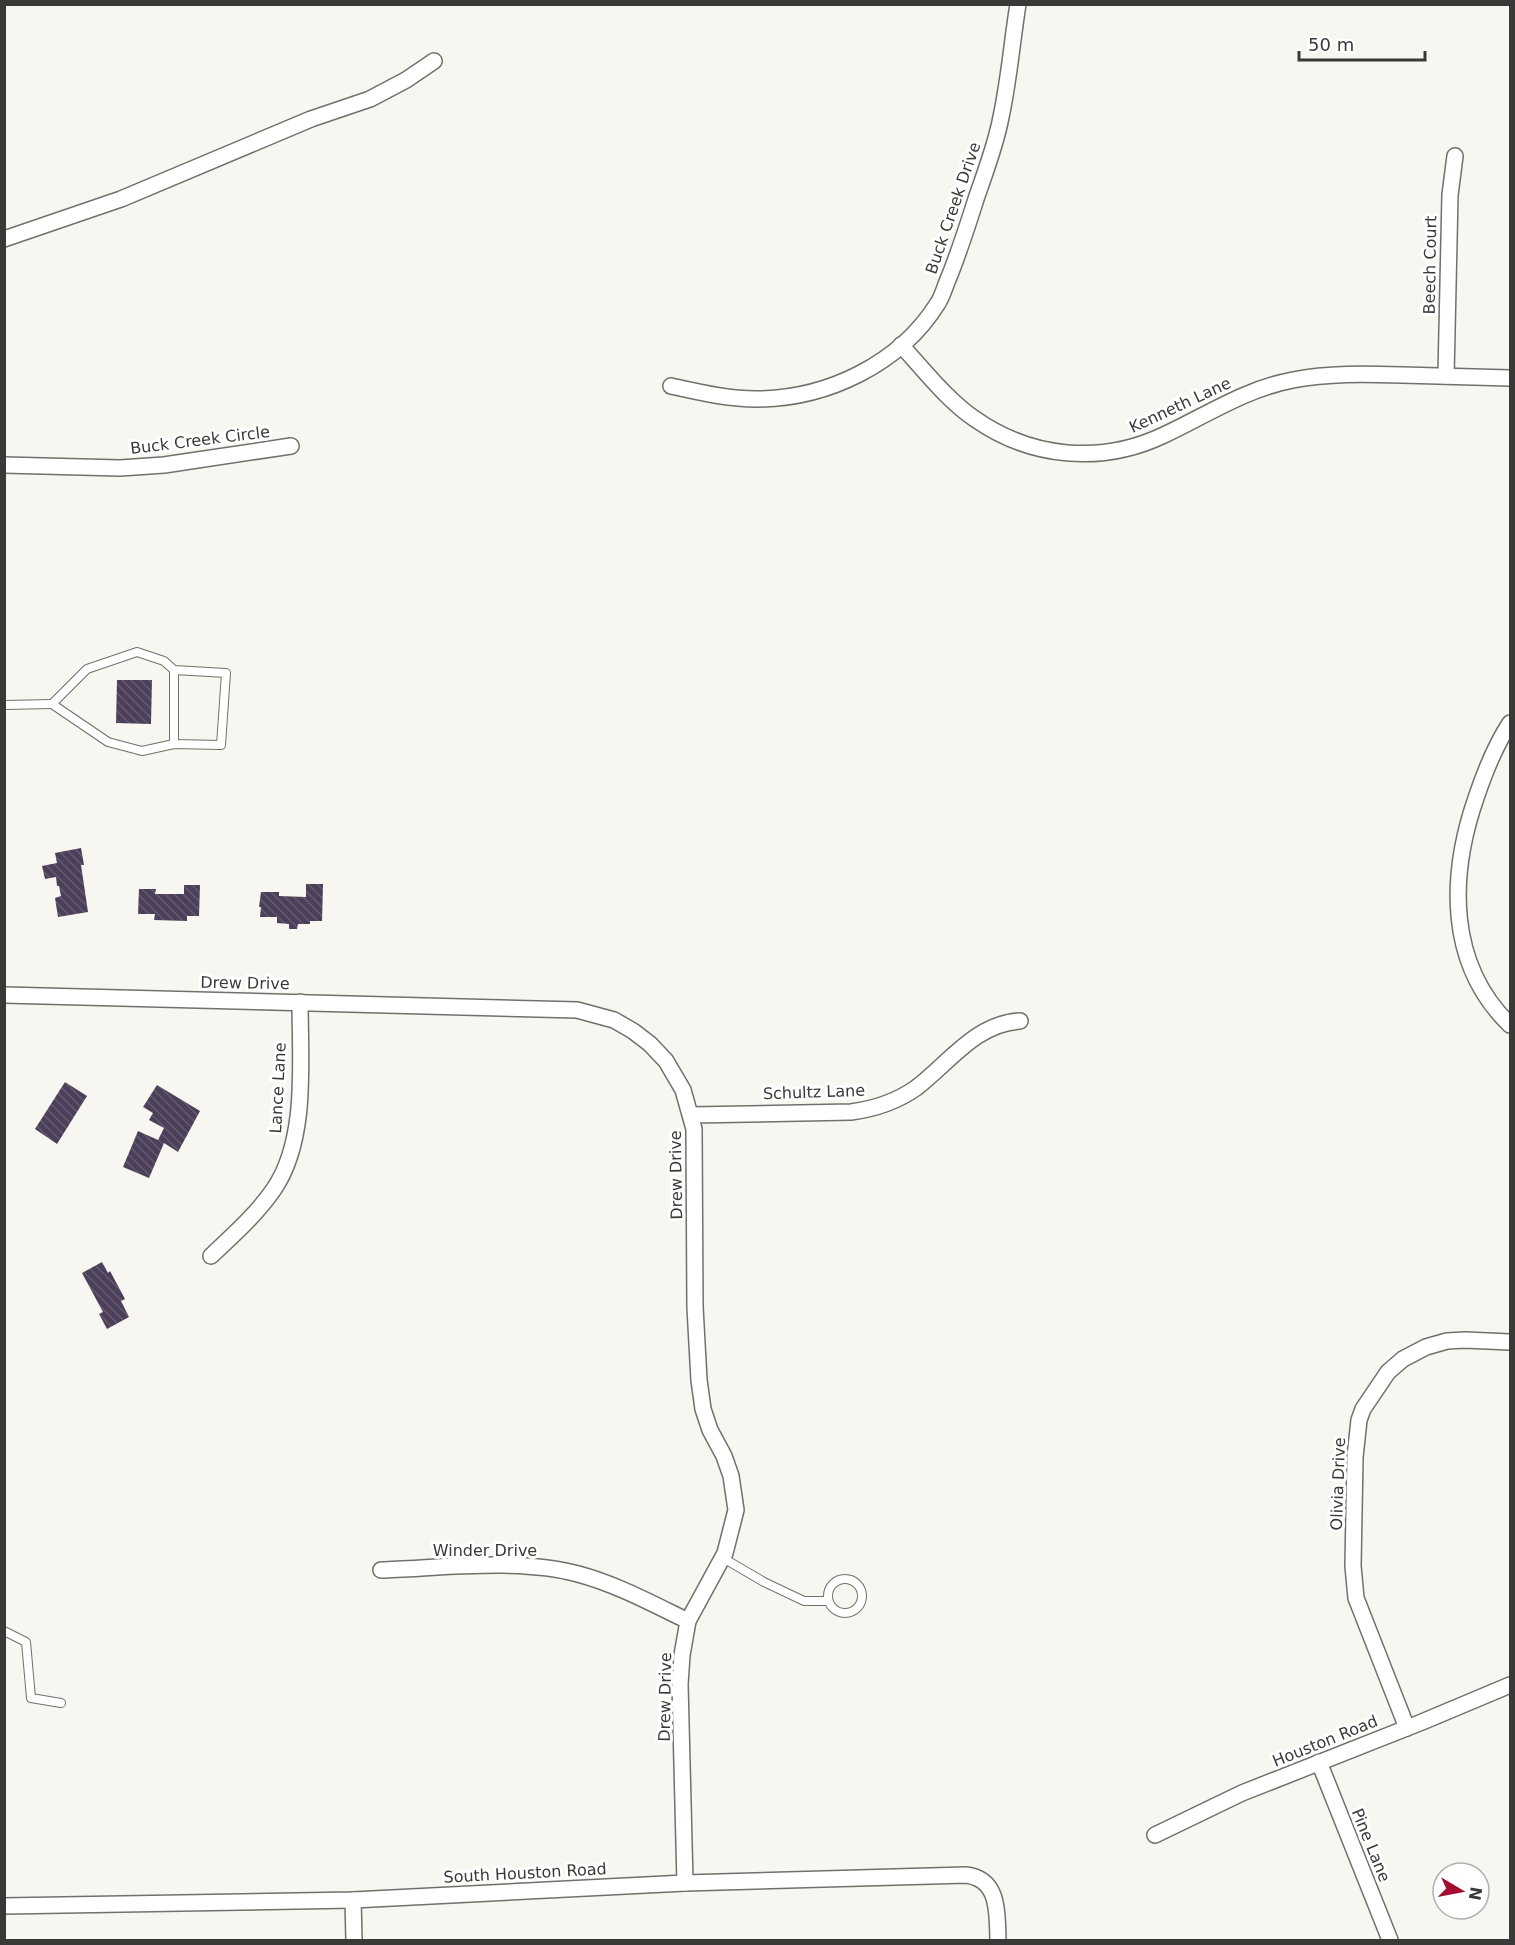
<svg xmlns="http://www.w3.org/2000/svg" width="1515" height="1945" viewBox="0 0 1515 1945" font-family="'DejaVu Sans',sans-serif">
	<defs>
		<pattern id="building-back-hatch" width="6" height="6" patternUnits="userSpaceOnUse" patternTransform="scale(1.5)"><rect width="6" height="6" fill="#4b3f5a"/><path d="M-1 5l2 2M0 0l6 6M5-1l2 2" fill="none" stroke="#635a6f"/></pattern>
	</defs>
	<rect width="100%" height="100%" fill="#f7f6f0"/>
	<g fill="url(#building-back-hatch)">
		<path d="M117,680h35l-1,44 -35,-1z"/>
		<path d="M81,848l3,17h-3l7,47 -30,5 -3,-19 6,-2 -2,-10h-2l-1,-9 -11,2 -3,-13 15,-3 -2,-10z"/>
		<path d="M306,884h17l-1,37h-12v3h-12l-1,5h-8v-5l-12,-1v-6h-17l1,-10h-2l2,-15h18v4l27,1z"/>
		<path d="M184,885h16l-1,31h-12v5l-33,-1 1,-6h-17l1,-25h17l-1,5h29z"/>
		<path d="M65,1082l22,14 -30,48 -22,-15z"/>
		<path d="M157,1085l43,26 -22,41 -14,-9 -15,35 -26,-11 15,-36 20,9 6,-12 -15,-8 4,-7 -10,-6z"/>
		<path d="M102,1262l6,11 2,-2 15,28 -4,2 8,16 -22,12 -8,-15 4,-2 -21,-39z"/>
	</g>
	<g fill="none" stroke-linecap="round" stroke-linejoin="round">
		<defs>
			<g id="service">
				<path d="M137,652l27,9 10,9 52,3 -5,72 -47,-1 -32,7 -34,-9 -56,-38 35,-35z"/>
				<path d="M4,705l48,-1"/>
				<path d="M174,744v-74"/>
				<path d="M723,1558l41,24 40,19h24"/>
				<circle cx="845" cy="1596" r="17"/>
				<path d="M4,1631l22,11 5,56 30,5"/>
			</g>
			<g id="minor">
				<path d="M4,239l117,-40 190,-80 59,-20 36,-19 28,-19"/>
				<path d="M901,345c23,25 46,55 74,74 56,39 126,46 189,16 43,-20 81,-46 129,-55 36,-7 72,-6 109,-5 36,1 72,2 108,3"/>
				<path d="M1446,376l4,-181 5,-39"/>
				<path d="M671,386c28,6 56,13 85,13 71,0 144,-35 182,-96 5,-8 7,-17 11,-26 11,-27 19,-53 28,-81 9,-26 19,-52 24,-79 8,-37 11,-75 17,-113"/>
				<path d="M4,465l116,3 44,-3 127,-19"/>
				<path d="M1510,723c-15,23 -25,48 -34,75 -27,78 -29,166 34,227"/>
				<path d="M4,995l573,15 37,10 19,11 17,13 16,17 17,29 11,39 1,178 4,73 4,29 7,21 14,26 7,20 5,34 -11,43 -37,68 -6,34 -2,29 5,199"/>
				<path d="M691,1115l160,-3c23,-3 45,-10 65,-24 32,-24 60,-65 104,-67"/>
				<path d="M211,1256c22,-21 46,-42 63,-67 34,-50 26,-128 26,-187"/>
				<path d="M381,1570c59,-2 140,-12 197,4 38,10 75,30 110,47"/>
				<path d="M1407,1728l-51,-130 -3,-32 2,-109 4,-37 4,-11 25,-37 15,-13 23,-12 21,-6 18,-1 45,2"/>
				<path d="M1319,1762l71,178"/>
				<path d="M1155,1835l87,-42 180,-71 88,-37"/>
				<path d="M353,1900l1,40"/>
				<path d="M4,1906l349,-6 332,-17 281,-8c34,4 31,39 32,65"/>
			</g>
		</defs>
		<use href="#service" stroke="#71706b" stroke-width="10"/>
		<use href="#minor" stroke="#71706b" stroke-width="18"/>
		<use href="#service" stroke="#fff" stroke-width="8"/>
		<use href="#minor" stroke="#fff" stroke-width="15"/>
	</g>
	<g text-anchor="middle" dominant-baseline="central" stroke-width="6" stroke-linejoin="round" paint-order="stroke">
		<g font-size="16" fill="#393937" stroke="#fff">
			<text transform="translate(953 208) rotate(-71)">Buck Creek Drive</text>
			<text transform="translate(1430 265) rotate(-89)">Beech Court</text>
			<text transform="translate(1180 405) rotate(-25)">Kenneth Lane</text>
			<text transform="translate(200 440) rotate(-7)">Buck Creek Circle</text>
			<text transform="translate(245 983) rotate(1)">Drew Drive</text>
			<text transform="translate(278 1088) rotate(-87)">Lance Lane</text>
			<text transform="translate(814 1092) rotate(-2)">Schultz Lane</text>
			<text transform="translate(676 1175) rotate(-91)">Drew Drive</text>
			<text transform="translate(1338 1484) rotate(-88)">Olivia Drive</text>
			<text x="485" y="1550">Winder Drive</text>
			<text transform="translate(665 1697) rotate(-89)">Drew Drive</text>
			<text transform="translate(1325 1741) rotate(-22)">Houston Road</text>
			<text transform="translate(1371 1845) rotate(68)">Pine Lane</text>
			<text transform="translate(525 1873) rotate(-3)">South Houston Road</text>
		</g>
	</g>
	<rect width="1515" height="1945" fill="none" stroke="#393937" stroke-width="12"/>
	<g transform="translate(1461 1891) rotate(100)"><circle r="28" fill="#ffffff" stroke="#b0b0af" stroke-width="1.5"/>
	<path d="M0-4.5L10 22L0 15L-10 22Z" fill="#a60b30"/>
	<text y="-9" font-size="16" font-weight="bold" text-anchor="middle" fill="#393937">N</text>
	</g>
	<path d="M1299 51v9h126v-9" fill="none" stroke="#393937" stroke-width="3"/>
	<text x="1308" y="51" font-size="18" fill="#393937" stroke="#ffffff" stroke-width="4.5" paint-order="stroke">50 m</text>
</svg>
